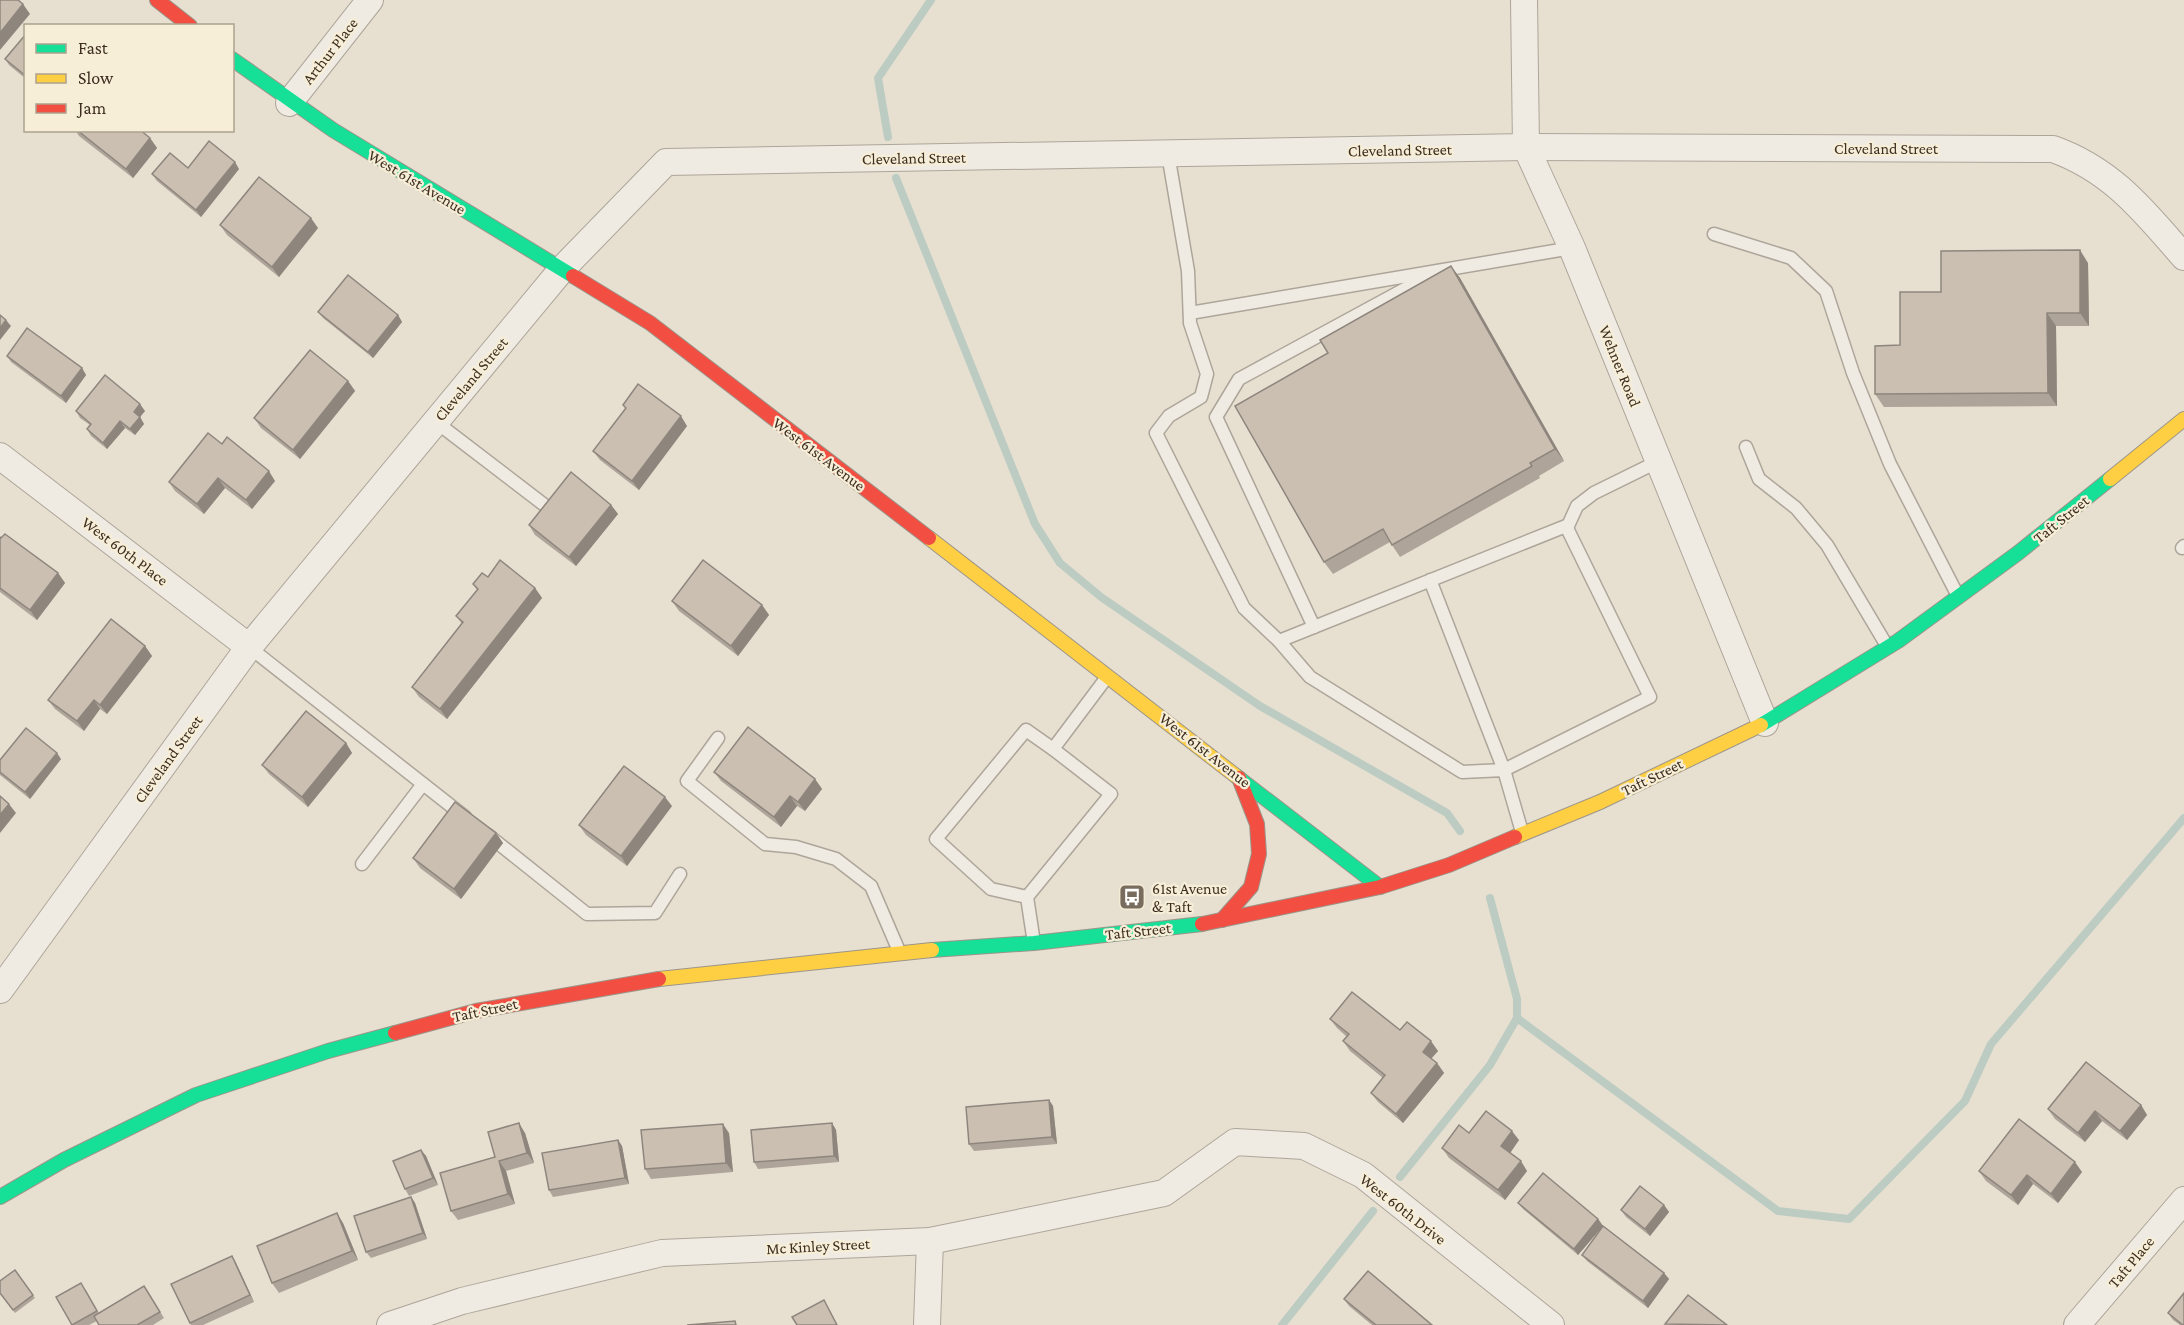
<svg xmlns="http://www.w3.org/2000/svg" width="2184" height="1325" viewBox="0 0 2184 1325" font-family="'Crimson Pro',serif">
	<rect width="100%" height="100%" fill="#e7e0d1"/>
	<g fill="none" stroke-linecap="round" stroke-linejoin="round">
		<g stroke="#bcccc2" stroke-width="8">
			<path d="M888,137l-10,-59 53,-78"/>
			<path d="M896,178l139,346 25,39 41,34 159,109 187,107 13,18"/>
			<path d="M1517,1018l261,193 71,8 116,-118 26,-57 193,-226"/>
			<path d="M1400,1177l90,-112 27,-47v-19l-27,-101"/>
			<path d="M1282,1325l91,-114"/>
		</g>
		<defs>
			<g id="lane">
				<path d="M1168,154l20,117 2,52 17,51 -6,23 -32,19 -13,17 88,175 35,33"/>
				<path d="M1714,234l77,24 35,33 27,82 37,91 68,132"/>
				<path d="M1190,313l382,-65"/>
				<path d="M436,422l111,85"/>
				<path d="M1746,447l13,32 37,29 31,37 60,101"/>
				<path d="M1567,528l10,-22 17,-13 65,-32"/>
				<path d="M2182,548l2,-2"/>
				<path d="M1430,580l74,190 -42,2 -152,-95 -31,-36c95,-39 191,-77 287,-115l84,171 -146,73 18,62"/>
				<path d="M1314,627l-98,-210 23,-38 199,-108"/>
				<path d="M249,647l216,170"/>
				<path d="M718,738l-31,43 78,63 31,3 40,12 35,27 28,65"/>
				<path d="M488,835l99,79 68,-1 25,-39"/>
				<path d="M362,864l61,-80"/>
				<path d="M1027,897l-36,-8 -55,-50 90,-109 27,19"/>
				<path d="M1034,943l-7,-46 84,-103 -58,-45 54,-72"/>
			</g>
			<g id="street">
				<path d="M1524,0l2,147 46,101 193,475"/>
				<path d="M289,103l81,-103"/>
				<path d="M0,456l249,191"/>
				<path d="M0,990l249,-343 314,-379 103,-106 860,-15 527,2c59,21 91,62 131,108"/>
				<path d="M390,1325l72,-24 200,-48 268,-12 234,-48 71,-51 69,4 59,29 188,150"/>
				<path d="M927,1325l3,-84"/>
				<path d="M2077,1325l107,-125"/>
			</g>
			<g id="fast">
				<path d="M232,59l101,71 240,146"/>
				<path d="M1761,725l137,-84 120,-88 92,-74"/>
				<path d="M1236,776l144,111"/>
				<path d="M932,950l102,-7 168,-19"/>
				<path d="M0,1197l64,-37 132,-65 132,-44 67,-18"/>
			</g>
			<g id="slow">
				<path d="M2110,479l74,-60"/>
				<path d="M929,538l307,238"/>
				<path d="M1515,837l85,-35 161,-77"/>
				<path d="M659,979l273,-29"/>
			</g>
			<g id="jam">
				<path d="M157,0l33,26"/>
				<path d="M573,276l77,47 279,215"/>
				<path d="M1222,920l29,-33 8,-33 -2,-30 -18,-46"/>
				<path d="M1202,924l178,-37 69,-22 66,-28"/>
				<path d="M395,1033l81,-22 183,-32"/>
			</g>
		</defs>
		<use href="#lane" stroke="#ada599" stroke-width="15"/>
		<use href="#street" stroke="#ada599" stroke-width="28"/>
		<use href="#fast" stroke="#9c958a" stroke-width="16"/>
		<use href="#slow" stroke="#9c958a" stroke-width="16"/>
		<use href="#jam" stroke="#9c958a" stroke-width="16"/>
		<use href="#lane" stroke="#efebe3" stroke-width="12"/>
		<use href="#street" stroke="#efebe3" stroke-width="26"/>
		<use href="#fast" stroke="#16e098" stroke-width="14"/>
		<use href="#slow" stroke="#ffcf43" stroke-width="14"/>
		<use href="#jam" stroke="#f24e42" stroke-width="14"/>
	</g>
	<g fill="#afa499">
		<path d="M26,34v45l-17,-14 -4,-6z"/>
		<path d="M75,130h65l10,8 7,10 -24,30 -54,-42z"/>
		<path d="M188,168l51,1 -38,48 -44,-36 -5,-7z"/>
		<path d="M220,225l98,3 -39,49 -52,-42z"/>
		<path d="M2088,263l1,63h-33l1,80 -173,1 -9,-13 25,-49 41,-53z"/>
		<path d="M1451,266l9,12 104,183 -25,15 1,2 -140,79 -10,-15 -57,32 -9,-12 4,-209z"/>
		<path d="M318,312l80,3 4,7 -29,36 -50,-40z"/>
		<path d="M7,356l75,12 4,7 -20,28 -55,-41z"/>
		<path d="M348,381l7,10 -55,68 -39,-31 -7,-10z"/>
		<path d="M623,405l64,21 -48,64 -39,-30 -7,-9 33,-42z"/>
		<path d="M76,411h69l-5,6 4,7 -9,11 -10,-7 -18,21 -16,-13 -4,-7 3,-4 -10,-7z"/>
		<path d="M222,444l53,37 -23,28 -27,-21 -21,26 -29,-23 -6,-9z"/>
		<path d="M611,505l7,9 -42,52 -41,-31 -6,-10z"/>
		<path d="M0,537l58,36 7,10 -28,37 -37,-28z"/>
		<path d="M488,577l47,11 7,10 -95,121 -28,-22 -7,-10 50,-63 -6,-8 21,-26 -4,-6z"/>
		<path d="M672,601l90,4 7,10 -31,41 -59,-45z"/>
		<path d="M145,646l7,10 -45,58 -7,-5 -16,22 -29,-22 -7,-9z"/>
		<path d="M346,743l6,10 -44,54 -39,-33 -7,-9z"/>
		<path d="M61,759l-31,40 -30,-24v-15z"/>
		<path d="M714,772l101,7 7,10 -17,22 -8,-5 -16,21 -60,-46z"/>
		<path d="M672,806l-45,60 -41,-31 -7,-10z"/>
		<path d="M496,833l7,10 -42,56 -41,-31 -7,-10z"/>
		<path d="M1330,1019l70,11 38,21 -7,8 6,4 7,10 -41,50 -25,-21 -7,-9 12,-15 -33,-27 -7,-10 4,-4 -10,-9z"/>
		<path d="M1049,1100l4,6 4,38 -83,7 -5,-7z"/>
		<path d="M2141,1105l6,10 -20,25 -25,-19 -17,21 -30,-23 -7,-10z"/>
		<path d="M832,1123l4,7 3,32 -81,7 -4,-7z"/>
		<path d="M525,1133l9,30 -28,8 9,33 -57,16 -7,-9 44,-54z"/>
		<path d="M729,1133l4,39 -82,7 -6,-10z"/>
		<path d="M1469,1133l50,7 -9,13 17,18 -22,29 -56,-42 -7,-10z"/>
		<path d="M618,1140l4,6 7,38 -76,13 -4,-7z"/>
		<path d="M421,1150l5,6 12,29 -29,11 -4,-7z"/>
		<path d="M1979,1171l103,1 -24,31 -25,-19 -15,21 -32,-24z"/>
		<path d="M411,1197l4,6 12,36 -56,19 -5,-6z"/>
		<path d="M1518,1203l80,16 5,7 -25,29 -55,-46z"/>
		<path d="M1664,1205l5,7 -19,24 -24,-19 -5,-7z"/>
		<path d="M343,1223l15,37 -79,33 -7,-10z"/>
		<path d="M1582,1255l82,18 5,6 -21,29 -61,-47z"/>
		<path d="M232,1256l4,7 18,39 -51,23h-12l-1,-2z"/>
		<path d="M15,1270l20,28 -20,15 -15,-20z"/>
		<path d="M144,1286l20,32 -11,7h-54l-2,-4 -8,4h-17l14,-35 13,23z"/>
		<path d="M1344,1299l88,26h-60l-23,-19z"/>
		<path d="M2168,1313l16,12h-4l-7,-5z"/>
	</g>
	<g fill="#8e867d">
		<path d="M23,4l7,10 -30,36v-17z"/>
		<path d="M150,138l7,10 -24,30 -7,-9z"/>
		<path d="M235,162l4,7 -38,48 -5,-7z"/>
		<path d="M311,218l7,10 -39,49 -7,-10z"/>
		<path d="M2080,250l8,13 1,63 -9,-13z"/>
		<path d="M1451,266l9,12 104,183 -9,-12z"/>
		<path d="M2047,313l9,13 1,80 -9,-13z"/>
		<path d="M398,315l4,7 -29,36 -5,-6z"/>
		<path d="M6,320l5,6 -11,14v-12z"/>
		<path d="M82,368l4,7 -20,28 -5,-7z"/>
		<path d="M348,381l7,10 -55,68 -7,-9z"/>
		<path d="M140,404l5,7 -5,6 4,7 -9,11 -5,-6 4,-17z"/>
		<path d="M681,416l6,10 -48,64 -7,-9z"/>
		<path d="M120,421l5,7 -18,21 -4,-6z"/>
		<path d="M269,471l6,10 -23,28 -6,-9z"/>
		<path d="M218,478l7,10 -21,26 -7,-10z"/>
		<path d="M611,505l7,9 -42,52 -7,-9z"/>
		<path d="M58,573l7,10 -28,37 -7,-10z"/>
		<path d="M535,588l7,10 -95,121 -7,-10z"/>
		<path d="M762,605l7,10 -31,41 -7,-10z"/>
		<path d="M145,646l7,10 -45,58 -7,-9z"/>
		<path d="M94,700l6,9 -16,22 -7,-10z"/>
		<path d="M346,743l6,10 -44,54 -6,-10z"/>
		<path d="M57,753l4,6 -31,40 -5,-7z"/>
		<path d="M815,779l7,10 -17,22 -7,-9z"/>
		<path d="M790,796l7,10 -16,21 -7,-10z"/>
		<path d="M665,797l7,9 -45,60 -6,-10z"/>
		<path d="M9,804l7,9 -16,20v-18z"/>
		<path d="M496,833l7,10 -42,56 -7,-10z"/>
		<path d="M1431,1041l7,10 -9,10 -6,-9z"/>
		<path d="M1437,1063l7,10 -41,50 -7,-9z"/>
		<path d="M1049,1100l4,6 4,38 -5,-7z"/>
		<path d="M2141,1105l6,10 -20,25 -7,-9z"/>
		<path d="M2095,1111l7,10 -17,21 -7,-9z"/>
		<path d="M519,1123l6,10 9,30 -7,-10z"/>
		<path d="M832,1123l4,7 3,32 -5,-6z"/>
		<path d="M723,1124l6,9 4,39 -7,-9z"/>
		<path d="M1512,1131l7,9 -11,16 -7,-10z"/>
		<path d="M618,1140l4,6 7,38 -4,-6z"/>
		<path d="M421,1150l5,6 12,29 -5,-7z"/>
		<path d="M499,1161l7,10 9,33 -7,-10z"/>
		<path d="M1521,1161l6,10 -22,29 -7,-10z"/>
		<path d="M2075,1162l7,10 -24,31 -7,-9z"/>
		<path d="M2027,1175l6,9 -15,21 -7,-10z"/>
		<path d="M411,1197l4,6 12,36 -4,-6z"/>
		<path d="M1664,1205l5,7 -19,24 -5,-7z"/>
		<path d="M337,1213l6,10 15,37 -6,-9z"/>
		<path d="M1598,1219l5,7 -25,29 -4,-6z"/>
		<path d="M232,1256l4,7 18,39 -4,-7z"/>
		<path d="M1664,1273l5,6 -21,29 -5,-7z"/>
	</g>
	<g fill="#cbbfb2" stroke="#8e867d" stroke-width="1.5">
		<path d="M0,0h18l5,4 -23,29z"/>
		<path d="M26,34v42l-21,-17z"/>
		<path d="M77,130h63l10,8 -24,31z"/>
		<path d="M209,141l26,21 -39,48 -44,-36 18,-21 18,15z"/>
		<path d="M259,177l52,41 -39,49 -52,-42z"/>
		<path d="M2080,250v63h-33l1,80 -173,1v-48l25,-1v-53h41v-41z"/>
		<path d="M1451,266l104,183 -25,14 2,3 -140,79 -9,-16 -59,33 -89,-156 93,-53 -8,-13z"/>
		<path d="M348,275l50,40 -30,37 -50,-40z"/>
		<path d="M0,315l6,5 -6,8z"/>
		<path d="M27,328l55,40 -21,28 -54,-40z"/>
		<path d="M310,350l38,31 -55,69 -39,-32z"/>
		<path d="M105,375l35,29 -6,8 6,5 -10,12 -10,-8 -17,22 -16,-14 4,-5 -15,-13z"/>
		<path d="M638,384l43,32 -49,65 -39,-30 33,-43 -3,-3z"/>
		<path d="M208,433l14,11 5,-7 42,34 -23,29 -28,-22 -21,26 -28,-22z"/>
		<path d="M571,472l40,33 -42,52 -40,-32z"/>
		<path d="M5,534l53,39 -28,37 -30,-22v-51l1,1z"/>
		<path d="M500,560l35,28 -95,121 -28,-22 51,-65 -7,-6 22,-27 -5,-5 9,-11 6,4z"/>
		<path d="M703,560l59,45 -31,41 -59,-45z"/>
		<path d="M111,619l34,27 -45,59 -6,-5 -17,21 -29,-21z"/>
		<path d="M306,711l40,32 -44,54 -40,-32z"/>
		<path d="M748,727l67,52 -17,23 -8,-6 -16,21 -60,-45z"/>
		<path d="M26,728l31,25 -32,39 -25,-20v-12z"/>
		<path d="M624,766l41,31 -44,59 -42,-31z"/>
		<path d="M0,796l9,8 -9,11z"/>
		<path d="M455,802l41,31 -42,56 -41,-31z"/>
		<path d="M1352,992l48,38 7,-8 24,19 -8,11 14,11 -41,51 -25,-21 14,-18 -42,-34 6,-7 -19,-15z"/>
		<path d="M2086,1062l55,43 -21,26 -25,-20 -17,22 -30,-24z"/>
		<path d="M1049,1100l3,37 -83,7 -3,-37z"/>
		<path d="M1486,1111l26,20 -11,15 20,15 -23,29 -56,-42 17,-23 10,8z"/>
		<path d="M2019,1119l56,43 -24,32 -24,-19 -16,20 -32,-24z"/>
		<path d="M519,1123l8,30 -28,8 9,33 -57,17 -11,-38 55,-16 -7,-25z"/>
		<path d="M832,1123l2,33 -80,6 -3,-32z"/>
		<path d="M723,1124l3,39 -81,6 -4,-39z"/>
		<path d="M618,1140l7,38 -76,12 -7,-37z"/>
		<path d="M421,1150l12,28 -28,11 -12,-28z"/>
		<path d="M1543,1173l55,46 -24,30 -56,-46z"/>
		<path d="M1640,1186l24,19 -19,24 -24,-19z"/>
		<path d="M411,1197l12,36 -57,19 -12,-36z"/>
		<path d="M337,1213l15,38 -80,32 -15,-37z"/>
		<path d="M1603,1226l61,47 -21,28 -61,-46z"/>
		<path d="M232,1256l18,39 -60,28 -19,-39z"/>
		<path d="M15,1270l18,25 -20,15 -13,-17v-12z"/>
		<path d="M1368,1271l64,54h-56l-32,-26z"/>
		<path d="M81,1283l16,28 -25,14 -16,-28z"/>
		<path d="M144,1286l16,26 -23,13h-38l-5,-9z"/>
		<path d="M2184,1293v32h-1l-15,-12z"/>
		<path d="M1688,1295l39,30 -62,-1z"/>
		<path d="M824,1300l13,25h-40l-5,-8z"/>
		<path d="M735,1321l1,4h-49z"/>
	</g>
	<defs>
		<symbol id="bus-square" viewBox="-11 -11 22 22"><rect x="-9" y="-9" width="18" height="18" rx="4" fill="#786c5e" stroke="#f7eed8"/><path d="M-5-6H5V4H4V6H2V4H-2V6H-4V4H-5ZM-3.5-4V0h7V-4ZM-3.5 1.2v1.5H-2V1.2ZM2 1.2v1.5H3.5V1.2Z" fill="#fff"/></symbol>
	</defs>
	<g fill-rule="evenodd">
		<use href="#bus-square" x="1117" y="882" width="30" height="30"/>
	</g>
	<g text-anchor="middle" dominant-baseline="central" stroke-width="4.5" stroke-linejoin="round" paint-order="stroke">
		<g font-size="16" fill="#3d2e20" stroke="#f7eed8">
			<text transform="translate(330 51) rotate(-52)">Arthur Place</text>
			<text x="1886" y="148">Cleveland Street</text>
			<text transform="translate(1400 150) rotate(-1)">Cleveland Street</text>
			<text transform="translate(914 158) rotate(-1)">Cleveland Street</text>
			<text transform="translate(417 182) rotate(31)">West 61st Avenue</text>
			<text transform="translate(1620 366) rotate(68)">Wehner Road</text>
			<text transform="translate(471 379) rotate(-50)">Cleveland Street</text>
			<text transform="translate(819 454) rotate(37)">West 61st Avenue</text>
			<text transform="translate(2061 519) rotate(-39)">Taft Street</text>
			<text transform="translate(125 551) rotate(37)">West 60th Place</text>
			<text transform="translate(1205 750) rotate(38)">West 61st Avenue</text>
			<text transform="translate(168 759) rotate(-54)">Cleveland Street</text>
			<text transform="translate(1652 777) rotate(-26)">Taft Street</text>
			<text transform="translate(1138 931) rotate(-6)">Taft Street</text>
			<text transform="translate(485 1010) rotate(-12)">Taft Street</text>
			<text transform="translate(1403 1209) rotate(38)">West 60th Drive</text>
			<text transform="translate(818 1246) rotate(-3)">Mc Kinley Street</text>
			<text transform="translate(2131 1262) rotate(-50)">Taft Place</text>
		</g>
		<g font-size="16" fill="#3d2e20" stroke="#f7eed8" text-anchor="start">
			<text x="1152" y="888">61st Avenue<tspan x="1152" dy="18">&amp; Taft</tspan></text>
		</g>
	</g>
	<rect x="24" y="24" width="210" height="108" fill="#f7eed8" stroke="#ada18e" stroke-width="1.5"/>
	<rect x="36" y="44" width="30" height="9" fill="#16e098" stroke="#ada18e" stroke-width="1.5"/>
	<text x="78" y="54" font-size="18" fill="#3d2e20">Fast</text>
	<rect x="36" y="74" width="30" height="9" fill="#ffcf43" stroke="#ada18e" stroke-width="1.5"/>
	<text x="78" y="84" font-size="18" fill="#3d2e20">Slow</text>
	<rect x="36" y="104" width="30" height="9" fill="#f24e42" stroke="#ada18e" stroke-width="1.5"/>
	<text x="78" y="114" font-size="18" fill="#3d2e20">Jam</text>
</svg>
